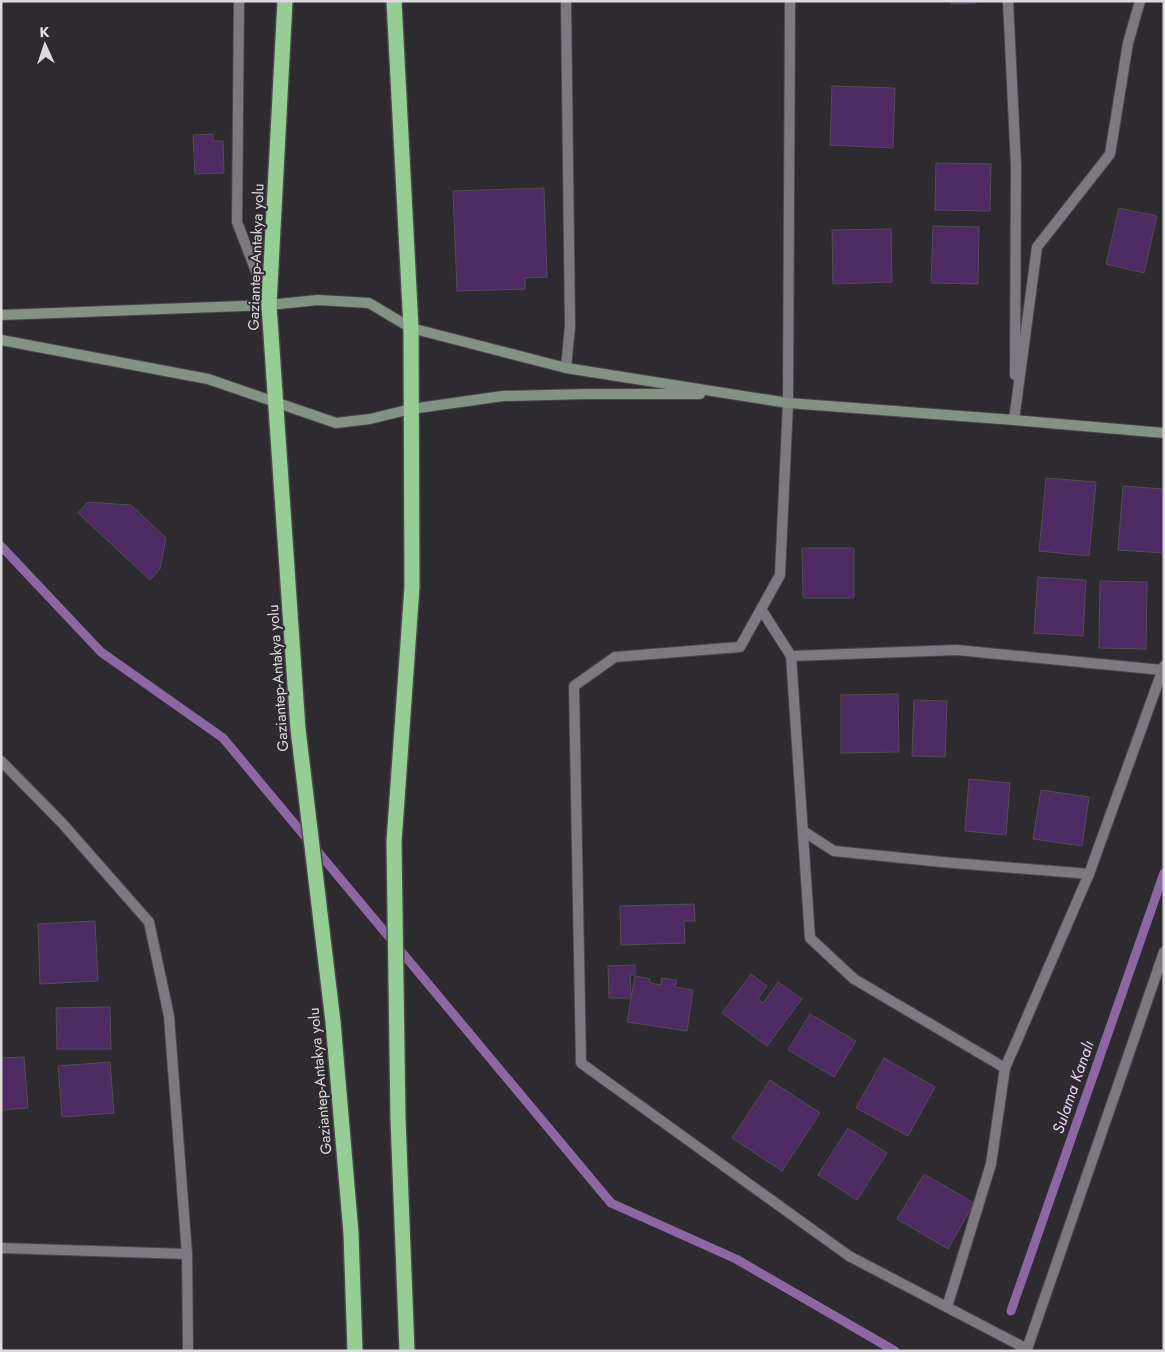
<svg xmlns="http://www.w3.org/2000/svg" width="1165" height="1352" viewBox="0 0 1165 1352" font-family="Jost,sans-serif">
	<rect width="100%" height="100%" fill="#2d2a30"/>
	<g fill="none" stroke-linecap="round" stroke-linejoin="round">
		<g stroke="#8d67a4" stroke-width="9">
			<path d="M1,546l100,106 122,86 388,465 125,56 159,92"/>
			<path d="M1011,1311l153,-438"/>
		</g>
	</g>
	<g fill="#4d2a61" stroke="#514d53">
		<path d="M951,1h25v2l-25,1z"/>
		<path d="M832,86l63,2 -2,60 -63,-3z"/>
		<path d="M213,134v7h10l1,32 -29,1 -2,-39z"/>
		<path d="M936,163l55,1 -1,47 -55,-1z"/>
		<path d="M544,188l3,89 -22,1v11l-68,2 -4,-100z"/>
		<path d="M1119,208l38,8 -13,57 -38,-9z"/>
		<path d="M933,226l46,1 -1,57 -47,-1z"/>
		<path d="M891,229l1,53 -59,2 -1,-54z"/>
		<path d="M1046,478l50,4 -7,74 -50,-5z"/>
		<path d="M1123,486l41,3v64l-46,-3z"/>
		<path d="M88,502l43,3 35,33 -6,31 -10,11 -72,-67z"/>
		<path d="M802,548h52v50h-51z"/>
		<path d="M1038,577l48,3 -3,56 -49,-3z"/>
		<path d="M1100,581l47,1 -1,67 -47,-1z"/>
		<path d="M898,694l1,58 -58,1v-58z"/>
		<path d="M914,700l33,1 -2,56 -33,-1z"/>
		<path d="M969,779l41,4 -4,52 -41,-4z"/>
		<path d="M1041,790l48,7 -7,49 -49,-7z"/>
		<path d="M694,904l1,17h-11l1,22 -64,2 -1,-39z"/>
		<path d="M95,921l3,60 -58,3 -2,-60z"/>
		<path d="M635,965v10h-5l1,23h-22l-1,-32z"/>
		<path d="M751,974l16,12 -9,13 5,4 15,-21 24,17 -35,47 -45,-33z"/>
		<path d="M635,976l15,3v4l11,2 1,-7 15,2 -2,7 18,3 -6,41 -60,-9z"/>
		<path d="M110,1007l1,42h-54l-1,-41z"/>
		<path d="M810,1014l46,27 -22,36 -46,-27z"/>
		<path d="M24,1057l4,51 -27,2v-52z"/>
		<path d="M884,1058l51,29 -27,49 -52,-28z"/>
		<path d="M110,1062l4,51 -52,4 -4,-51z"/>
		<path d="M770,1080l50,33 -38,58 -50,-33z"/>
		<path d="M848,1128l39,25 -30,47 -39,-25z"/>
		<path d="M924,1174l50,29 -26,46 -51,-30z"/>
	</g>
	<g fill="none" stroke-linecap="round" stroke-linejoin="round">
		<defs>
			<g id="street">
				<path d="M239,1l-2,221 30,78"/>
				<path d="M790,1l-2,402 -8,172 -40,72 -125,10 -41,29 7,377 268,193 178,93"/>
				<path d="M1008,1l8,165 -1,209"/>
				<path d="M566,368l4,-42 -4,-325"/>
				<path d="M1014,420l23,-173 73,-93 18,-111 12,-42"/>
				<path d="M761,609l30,47 19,282 44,41 151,89"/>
				<path d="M791,656l166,-6 205,20"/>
				<path d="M1,761l61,62 87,99 20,94 18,238 1,97"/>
				<path d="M803,831l31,20 108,11 147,12"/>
				<path d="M1,1248l186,6"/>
				<path d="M947,1307l44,-143 14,-96 84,-194 75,-208"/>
				<path d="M1025,1351l2,-2 137,-397"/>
			</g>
			<g id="secondary">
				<path d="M1,315l268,-10 49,-5 51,3 42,25 155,40 222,35 226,17 150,13"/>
				<path d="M1,340l207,39 128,44 34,-4 41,-10 92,-13 84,-2h113"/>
			</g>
			<g id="highway">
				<path d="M285,1l-16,304 29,424 35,293 18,211 4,118"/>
				<path d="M394,1l17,327 1,259 -18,255 4,277 9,232"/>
			</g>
		</defs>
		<use href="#street" stroke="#4a474b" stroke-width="12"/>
		<use href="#secondary" stroke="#4a474b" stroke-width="12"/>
		<use href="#highway" stroke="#4a474b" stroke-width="18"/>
		<use href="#street" stroke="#7d7980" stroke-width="10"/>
		<use href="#secondary" stroke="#849286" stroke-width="10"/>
		<use href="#highway" stroke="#95cd94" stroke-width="15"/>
	</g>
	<g text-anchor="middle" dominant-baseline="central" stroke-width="4" stroke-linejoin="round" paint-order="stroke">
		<g font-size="15" fill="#dddade" stroke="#2d2a30">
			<text transform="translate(256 257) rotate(-88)">Gaziantep-Antakya yolu</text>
			<text transform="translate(278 678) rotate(-94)">Gaziantep-Antakya yolu</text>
			<text transform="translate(320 1081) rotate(-95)">Gaziantep-Antakya yolu</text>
		</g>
		<g font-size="16" font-style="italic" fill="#e7d3f5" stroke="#2d2a30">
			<text transform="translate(1073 1087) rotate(-71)">Sulama Kanalı</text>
		</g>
	</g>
	<rect width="1165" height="1352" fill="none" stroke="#dddade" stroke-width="5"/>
	<g transform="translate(45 45) rotate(357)" stroke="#2d2a30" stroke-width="4" paint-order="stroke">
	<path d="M0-4L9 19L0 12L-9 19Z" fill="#dddade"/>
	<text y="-8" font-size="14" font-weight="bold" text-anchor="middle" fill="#dddade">K</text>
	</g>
</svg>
